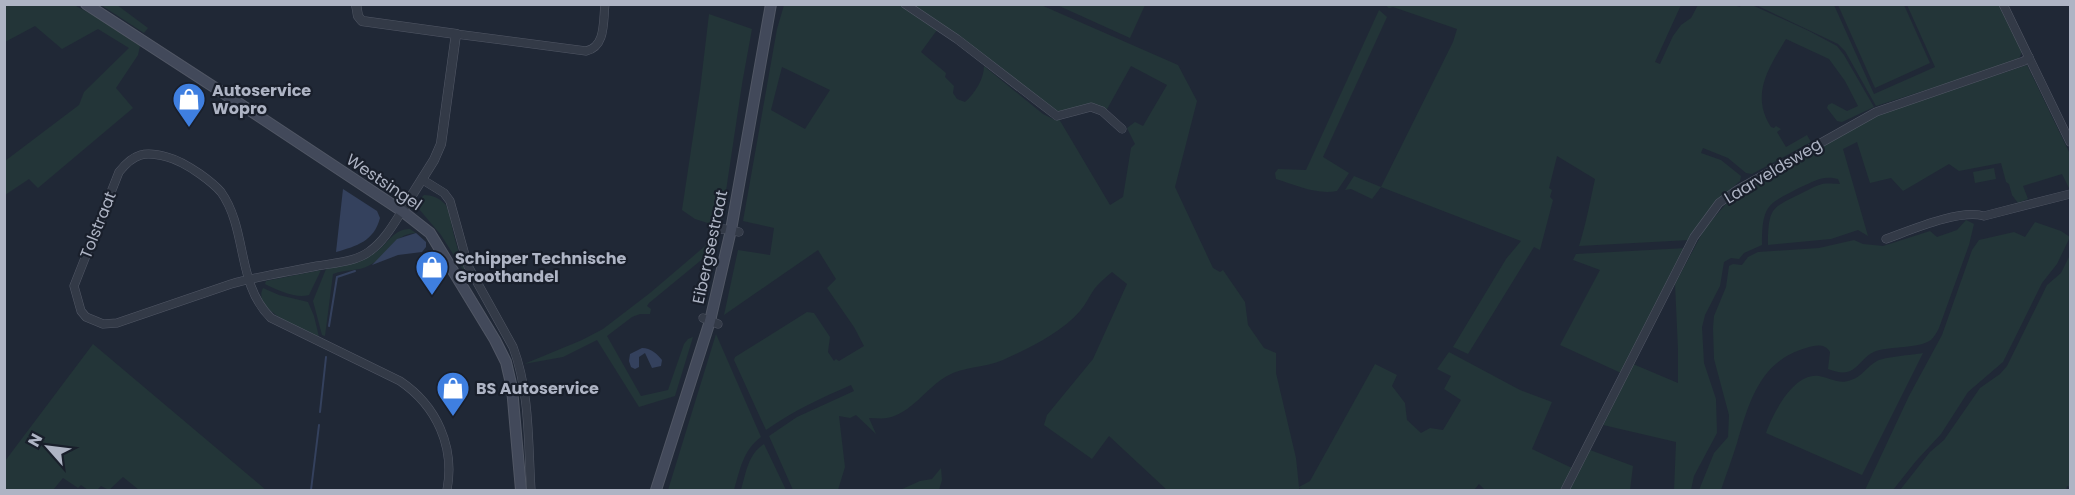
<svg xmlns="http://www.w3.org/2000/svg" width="2075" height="495" viewBox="0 0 2075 495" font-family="Poppins,sans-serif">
	<rect width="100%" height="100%" fill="#202836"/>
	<g fill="#233538" fill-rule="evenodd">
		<path d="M912,4l129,1 137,60 19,36 -22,86 38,81 7,4 3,-2 22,32 3,23 16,23 12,5v20l20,85 3,29 11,-6 65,-117 22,11 -5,11 13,17 2,17 14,13 9,-5 13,2 18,-30 -17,-11 7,-13 -14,-7 12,-17 71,38 32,12 -20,47 40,19 -12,22h-75l-6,-6 -5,6h-169l-6,-2v2h-132l-58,-54 -17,23 -48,-34 3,-10 46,-56 34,-75 -15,-12c-6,5 -12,10 -17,16 -5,7 -9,16 -15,23 -19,22 -51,37 -77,49 -18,8 -39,6 -56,16 -20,11 -36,38 -60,42 -5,1 -12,0 -18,0l7,16 -20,-19 -6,3 -11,-2 6,51 -7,23h-45l-24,-54 28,-19 57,-26 -3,-6c-30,13 -58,26 -85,45l-32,-70 1,-3 72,-45 7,1 16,24 -2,15 6,9 2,-2 3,2 25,-15 -10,-19 -27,-39 9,-9 -18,-29 -94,65 14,-65 32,5 4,-27 -31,-7 34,-192 7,-24h115l38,25 -16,22 25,21 -1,4 9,9 -1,7 4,6 8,3c10,-9 19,-23 19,-36l59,48 12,6 4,-1 51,86 13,-8 8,-49 4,-4 -8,-16 8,-6 8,4 24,-41 -36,-19 -25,45 -3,-2 -45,4zM782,67l48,23 -25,39 -34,-19z"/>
		<path d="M5,5h69l23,12 43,29 -2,9 -22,33 17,20 -95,80 -9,-9 -24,16v-34l74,-56 5,-13 45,-44 -31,-19 -36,20 -27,-23 -30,16z"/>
		<path d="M101,5h16l31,23 -4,5z"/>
		<path d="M1057,5h88l-15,33z"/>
		<path d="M1385,5h296l-26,57 5,2 13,-28 8,-11 10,-7 7,-13h35l7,2 1,-2h11l57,26 28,15 7,9 30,52 -32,15 -5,-1 -10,-13 1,-3 4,-2 15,8 11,-5 -13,-25 -16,-22 -43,-20c-17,29 -36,55 -15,88l3,1 2,-2 5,3 -4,3 9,15 21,-12 4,7 -59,32 -6,-1 -18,-15 -25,-10 -2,5 20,7 20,16 -1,5 -20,17 -30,42 -111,6c7,-22 11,-44 16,-67l-38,-23 -8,32 3,2 -2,7 3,3 -13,50 -6,-3 -66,107 -15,-7 53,-88 15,-18 -140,-54 -9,12 -21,-10 -6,1 9,-14 27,11 72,-145 4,-13 -64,-22 -4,1z"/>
		<path d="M1756,5h78l40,89 61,-27 -28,-62h93l22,44c-1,7 -2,9 -8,13l-138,44 -31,-55 -7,-7z"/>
		<path d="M1838,5h66l26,58 -55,25z"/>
		<path d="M1379,10l8,7 -64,140 26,16 -12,18c-21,4 -41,-6 -61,-12l-1,-6 3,-4 28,1z"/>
		<path d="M709,14l43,15 -10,55 -21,140 -4,2 -22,-7 -13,-9 18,-120z"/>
		<path d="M2027,65l43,89v36l-8,-16 -39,12 5,13 -10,4 -6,-8 -3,-11 -3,-2 -5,-19 -42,8 -10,-7 -46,27 -12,-13 -21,5 -13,-41 -14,7 25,87 -10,-6 -27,9 -63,6c0,-40 5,-37 36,-53 18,-9 17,-9 36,-8l-2,-5c-16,-4 -23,2 -37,8 -33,17 -39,17 -39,58l-18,8 -5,6 -8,-1 -7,4 -4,24 -15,29 -3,12 2,36 12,36 1,34 -23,43 -3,14h-17l2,-48 -73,-17 30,-61 45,19v-33l-3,-66 30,-56 21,-24 33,-24 109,-62z"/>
		<path d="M1994,168l2,11 -21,4 -2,-11z"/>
		<path d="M424,195c8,0 15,3 21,9 5,7 5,14 7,23 4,18 10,37 18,54l-29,-46 -22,-26 -1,-8z"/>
		<path d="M1966,220l8,4 -5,21 -30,83c-2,4 -5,9 -8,12 -13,9 -40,6 -55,11 -19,7 -18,30 -48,18l2,-17c-5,-9 -15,-7 -24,-4 -46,13 -57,54 -69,95 -5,16 -11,32 -16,47h-22l15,-37 14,-16 1,-22 -15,-56 -1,-31 1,-12 12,-29 3,-21 4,-2 9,1 6,-8 10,-5 61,-4 35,-8 9,4 20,2 47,-15 7,6 20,-7z"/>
		<path d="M2035,222l26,9 9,6 -13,27 -15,19 -39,79 -35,30 -27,42 -25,27 -23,29h-28l44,-94 33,-61 30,-85 7,-10 35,-8 11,5z"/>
		<path d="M410,229l6,4c-24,1 -28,23 -46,32 -12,7 -25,4 -37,9l-8,62 -3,-1 -9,-34 13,-32c18,-4 35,-7 50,-17 11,-8 19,-24 34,-23z"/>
		<path d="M718,235l-3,18 -4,-1 -62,51 -2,3 4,3 -1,5h-10l-8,3 -25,19 34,60 27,-6 16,-46 4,-5 5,-2 -18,59 -36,11 -42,-67 -34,17 -39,7 58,-24 21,-11 47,-36z"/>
		<path d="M1686,248l-65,125 -61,-28 40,-75 -27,-10 3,-6z"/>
		<path d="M2070,255v232l-3,-1 -1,4h-166l30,-38 14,-12 36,-52 20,-14 7,-8 40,-81 14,-12z"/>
		<path d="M321,270l-12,25c-13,4 -32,-5 -44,-11l1,-3z"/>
		<path d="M263,288l16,7 29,7 6,14 5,21c-15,-8 -68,-26 -56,-49z"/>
		<path d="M716,334l45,103c-18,13 -21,33 -27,53h-66z"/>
		<path d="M93,344l173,146h-127l-16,-13 -14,13 -8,-4 -4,4h-9l-7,-5 -3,3 -15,-10 -10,12h-48v-29z"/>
		<path d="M1923,353l-61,122 -96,-42c7,-20 28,-61 53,-57 12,2 20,9 32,4 11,-3 16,-14 26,-19 7,-4 35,-6 46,-8z"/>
		<path d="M764,444l22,46h-45c5,-17 7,-36 23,-46z"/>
		<path d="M1590,450l43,16 -3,24h-61z"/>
		<path d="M941,468l1,12 -3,10h-39l20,-9 12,-2z"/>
	</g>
	<g fill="#34415d">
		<path d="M343,189l34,22 3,7c-6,23 -23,28 -44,34z"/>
		<path d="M416,233l10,9v5l-4,5 -24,3 -26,10 25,-26z"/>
		<path d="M642,348c9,0 15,6 20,12l-1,6 -9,2 -7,-15 -6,4v10l-4,2 -4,-2 -2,-6 1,-7z"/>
	</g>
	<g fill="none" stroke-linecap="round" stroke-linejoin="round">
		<g stroke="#34415d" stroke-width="2">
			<path d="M329,326l8,-49 18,-6"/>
			<path d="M320,412l6,-55"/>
			<path d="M311,490l8,-65"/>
		</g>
		<defs>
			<g id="minor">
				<path d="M905,4l52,35 100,77 34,-9 11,4 20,18"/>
				<path d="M2003,4l67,138"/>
				<path d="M456,34l130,17c20,-4 17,-30 19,-47"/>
				<path d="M423,180l21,13 6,8 18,65 45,81c17,45 15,96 18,143"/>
				<path d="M402,211c-9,14 -18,30 -32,40 -14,11 -36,12 -53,15 -29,6 -58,10 -86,18l-114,39 -14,1 -17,-7 -5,-6 -7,-25 45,-114c15,-19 26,-21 48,-15 12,3 23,10 33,17 7,5 15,11 21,18 27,38 15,92 50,126l129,63c37,25 55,66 47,109"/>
				<path d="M714,230l10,-1 15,3"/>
				<path d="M1886,239c25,-9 73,-30 98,-23l86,-22"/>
				<path d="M703,318l15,6"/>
				<path d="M1565,490l129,-253 25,-34 18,-13 139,-78 148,-51 5,-4"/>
			</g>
			<path id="tertiary" d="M356,4l2,12 4,5 94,13 -15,110 -7,16 -32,51"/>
			<g id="secondary">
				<path d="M86,4l174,113 142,94 28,22 65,107 11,22 6,26 9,102"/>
				<path d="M656,490l54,-169 21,-91 40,-226"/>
			</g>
		</defs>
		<use href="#minor" stroke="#515765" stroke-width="9"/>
		<use href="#tertiary" stroke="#515765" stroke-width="10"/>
		<use href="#secondary" stroke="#515765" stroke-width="12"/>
		<use href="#minor" stroke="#333a47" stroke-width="8"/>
		<use href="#tertiary" stroke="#333a47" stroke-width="9"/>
		<use href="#secondary" stroke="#42495a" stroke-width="10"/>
	</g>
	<defs>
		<symbol id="shop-pin" viewBox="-11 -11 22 30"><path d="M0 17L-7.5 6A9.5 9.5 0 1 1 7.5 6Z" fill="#3f7fe0" stroke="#191f2b"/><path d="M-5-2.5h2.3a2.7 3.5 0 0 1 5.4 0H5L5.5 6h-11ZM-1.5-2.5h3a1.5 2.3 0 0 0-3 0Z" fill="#fff"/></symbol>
	</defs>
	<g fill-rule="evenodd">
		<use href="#shop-pin" x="170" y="80" width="38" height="52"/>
		<use href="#shop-pin" x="413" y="248" width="38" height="52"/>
		<use href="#shop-pin" x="434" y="369" width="38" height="52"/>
	</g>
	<g text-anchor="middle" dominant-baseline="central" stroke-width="4.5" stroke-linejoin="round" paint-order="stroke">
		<g font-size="16" font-weight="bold" fill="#aeb4c4" stroke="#191f2b" text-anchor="start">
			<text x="212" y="90">Autoservice<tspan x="212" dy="18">Wopro</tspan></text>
			<text x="455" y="258">Schipper Technische<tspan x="455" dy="18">Groothandel</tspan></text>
			<text x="476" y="388">BS Autoservice</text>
		</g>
		<g font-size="16" fill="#aeb4c4" stroke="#191f2b">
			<text transform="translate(1773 171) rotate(-31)">Laarveldsweg</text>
			<text transform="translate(384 182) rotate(34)">Westsingel</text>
			<text transform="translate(98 225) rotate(-68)">Tolstraat</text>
			<text transform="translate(710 247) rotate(-78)">Eibergsestraat</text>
		</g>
	</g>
	<rect width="2075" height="495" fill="none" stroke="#aeb4c4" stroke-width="12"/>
	<g transform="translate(48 447) rotate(298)" stroke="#191f2b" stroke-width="4.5" paint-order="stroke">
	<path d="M0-4.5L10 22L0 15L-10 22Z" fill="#aeb4c4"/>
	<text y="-9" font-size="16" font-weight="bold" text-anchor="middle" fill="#aeb4c4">N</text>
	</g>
</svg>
